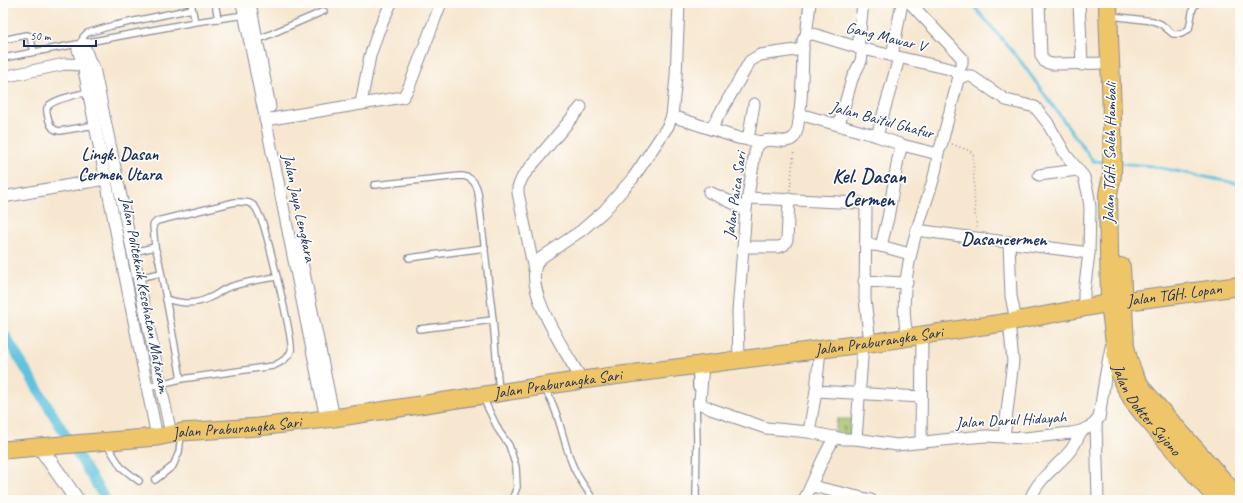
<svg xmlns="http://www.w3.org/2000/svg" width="1243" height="503" viewBox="0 0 1243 503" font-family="Caveat,sans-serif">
	<defs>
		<pattern id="cemetery-stones" width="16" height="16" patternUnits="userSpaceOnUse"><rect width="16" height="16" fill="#a3c168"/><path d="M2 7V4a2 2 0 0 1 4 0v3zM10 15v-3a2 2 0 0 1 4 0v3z" fill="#849d59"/></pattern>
	</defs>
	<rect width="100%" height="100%" fill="#fdfcf7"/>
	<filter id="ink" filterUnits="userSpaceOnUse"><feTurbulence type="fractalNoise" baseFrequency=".025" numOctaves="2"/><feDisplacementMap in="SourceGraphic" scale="8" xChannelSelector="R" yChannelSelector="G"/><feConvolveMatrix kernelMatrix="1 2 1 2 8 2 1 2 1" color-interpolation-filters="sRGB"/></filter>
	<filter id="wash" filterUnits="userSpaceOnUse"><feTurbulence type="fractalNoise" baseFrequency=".012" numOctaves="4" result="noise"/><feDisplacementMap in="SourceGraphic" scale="16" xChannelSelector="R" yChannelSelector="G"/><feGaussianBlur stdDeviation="0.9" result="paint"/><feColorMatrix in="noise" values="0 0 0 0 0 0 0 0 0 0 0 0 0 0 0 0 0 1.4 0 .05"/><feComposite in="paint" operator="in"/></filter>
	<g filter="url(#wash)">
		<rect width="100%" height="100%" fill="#f7e7d0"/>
		<path fill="url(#cemetery-stones)" stroke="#5f7863" d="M837,419h19l-1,19 -20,-2z"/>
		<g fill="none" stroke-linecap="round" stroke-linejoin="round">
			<g stroke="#60c3de" stroke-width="3">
				<path d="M971,3l48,56 74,102 13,1"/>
				<path d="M1117,163l34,3 89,18"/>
			</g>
			<path stroke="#60c3de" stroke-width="10" d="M3,332l71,117 32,51"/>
		</g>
	</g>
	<g filter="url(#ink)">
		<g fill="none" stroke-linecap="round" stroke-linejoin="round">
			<defs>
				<g id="service">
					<path d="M191,3l4,19"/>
					<path d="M215,3l3,16"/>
					<path d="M1111,16l42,5 8,3 12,10h8l8,-5 4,-21 4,-5"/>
					<path d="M3,40l23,-5 4,1 4,16"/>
					<path d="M257,40l67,-29"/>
					<path d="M83,43v-6l4,-4 24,-7 81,-17"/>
					<path d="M3,58l192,-36 50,-7"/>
					<path d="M88,92c-10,3 -37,7 -41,16 -1,4 1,9 2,13 2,6 4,9 11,10l35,-6"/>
					<path d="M374,185l86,-9c10,0 16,6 18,16l15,128 6,71"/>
					<path d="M155,247l-2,-22 4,-4 78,-19c7,0 15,-1 20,5 3,4 6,12 8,17 5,15 31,117 28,127 -3,8 -11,12 -18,15l-92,13"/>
					<path d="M133,252l22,-5 4,14 21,112 1,6 -34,8"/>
					<path d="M409,258l76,-10"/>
					<path d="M138,278l23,-5"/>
					<path d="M166,299c16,5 30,6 45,-2 6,-2 10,-7 16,-9 16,-6 33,-8 49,-11"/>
					<path d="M419,329l74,-9"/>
					<path d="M696,367v20"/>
					<path d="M544,388c16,24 18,52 29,78 5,12 13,23 21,34"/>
					<path d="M483,398l16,33 10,14 7,22 1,20 -5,13"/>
					<path d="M696,401l1,41 -1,53 1,5"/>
					<path d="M106,443l15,24 18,14"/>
					<path d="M155,480l18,-14 6,-14 2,-17"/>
				</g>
				<g id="minor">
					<path d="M242,3l84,416"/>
					<path d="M250,3l20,104"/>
					<path d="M910,3l52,55v6l-5,9"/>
					<path d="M1039,3l2,53 4,6 7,2 59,-1"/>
					<path d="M1079,3l3,62"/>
					<path d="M806,36l4,-33"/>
					<path d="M83,43l7,19 4,6 77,366"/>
					<path d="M858,48l5,-45"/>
					<path d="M78,49l6,21 73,367"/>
					<path d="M892,56l10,-53"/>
					<path d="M3,77l62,-13 18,1 4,-2"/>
					<path d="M361,103l9,-47 8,-24 13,-29"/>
					<path d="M799,114l78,22 25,9 32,8 4,-1 3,-6 17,-66 5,-4h8l35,24 29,7 12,15 19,33 18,22 4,16 2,14 -1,46 -5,39v16"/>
					<path d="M672,116l66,22 24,4"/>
					<path d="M265,120l138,-23 6,-10 32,-84"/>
					<path d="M839,125l13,-46 9,-18 2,-12"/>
					<path d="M711,129l39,-68 10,-6 43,-6"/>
					<path d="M877,136l22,-78"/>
					<path d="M748,140l6,-36"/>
					<path d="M1039,175l38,-5"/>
					<path d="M709,192l37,17"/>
					<path d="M3,197l102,-18"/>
					<path d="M749,198l111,5 4,2 2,4 -1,90 5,44"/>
					<path d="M916,230l173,23"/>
					<path d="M1009,242l2,54 5,25"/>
					<path d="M298,243l36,175"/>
					<path d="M865,244l16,2 29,8"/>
					<path d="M881,246l7,-28 10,-59 4,-14"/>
					<path d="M744,247h35l5,-2 3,-5 2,-41"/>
					<path d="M534,270l-16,-77v-6l5,-11 58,-69"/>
					<path d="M864,281l43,2"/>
					<path d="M908,337c-10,-33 2,-88 13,-120 7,-22 16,-43 17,-65"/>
					<path d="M739,360l-1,-48 8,-103 9,-57c7,-23 28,-3 39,-15 8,-8 9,-81 9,-96 1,-5 4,-7 10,-7l50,15 87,20 13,7"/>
					<path d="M703,364l-3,38 1,2 10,5 55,19 43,4 34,7h13l41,6 64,-7 25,-2 39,2 46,-5 10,-2 12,-6 6,-7 6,-40 6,-31"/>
					<path d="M582,380c-13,-23 -66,-99 -41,-122l41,-28 22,-19 29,-33 35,-52 4,-10 4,-39 3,-74"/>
					<path d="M816,391l105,6"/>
					<path d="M1096,422l2,78"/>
					<path d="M809,432l7,-41 4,-42"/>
					<path d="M1004,437l9,-76 -4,-39"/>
					<path d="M856,439l7,-95"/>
					<path d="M921,442l1,-107"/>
					<path d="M812,486l59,14"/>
					<path d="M804,500c11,-21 18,-43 31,-63"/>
					<path d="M1030,500c7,-21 27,-33 40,-49 5,-6 8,-13 11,-20"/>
				</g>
				<path id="tertiary" d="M40,447l37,53"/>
				<g id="primary">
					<path id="s1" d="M3,450l154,-13 25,-5 76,-5 76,-9 248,-38 288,-37 139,-21 101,-19"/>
				</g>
				<g id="trunk">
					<path id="s2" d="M1108,3c1,57 6,113 4,170 0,8 -4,15 -4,24l2,106 8,64 5,15 11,20 12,15 72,83"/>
					<path d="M1121,267l4,79 3,13 6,17 9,14 18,21 79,89"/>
					<path id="s3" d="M1111,303l129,-17"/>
				</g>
			</defs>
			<use href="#service" stroke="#898b97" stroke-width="8"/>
			<use href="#minor" stroke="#898b97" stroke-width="13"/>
			<use href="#tertiary" stroke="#898b97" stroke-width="16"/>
			<use href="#primary" stroke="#898b97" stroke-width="19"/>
			<use href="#trunk" stroke="#898b97" stroke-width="20"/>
			<g stroke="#898b97" stroke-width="1.5" stroke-dasharray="1 3" stroke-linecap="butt">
				<path d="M952,144l18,7 3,3 2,60 2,14"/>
				<path d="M790,190l4,-40"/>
			</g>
			<use href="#service" stroke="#fff" stroke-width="5.5"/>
			<use href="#minor" stroke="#fff" stroke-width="11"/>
			<use href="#tertiary" stroke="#fff" stroke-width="14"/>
			<use href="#primary" stroke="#eec569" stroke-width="17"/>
			<use href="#trunk" stroke="#eec569" stroke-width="18"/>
		</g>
	</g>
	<g text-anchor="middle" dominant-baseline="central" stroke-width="3.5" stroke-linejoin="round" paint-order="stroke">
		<g font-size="16" fill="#1b2f5e" stroke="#fdfcf7">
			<text transform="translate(886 37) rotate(14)">Gang Mawar V</text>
			<text transform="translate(882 120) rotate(15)">Jalan Baitul Ghafur</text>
			<text transform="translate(1110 153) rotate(-89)">Jalan TGH. Saleh Hambali</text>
			<text transform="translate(735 195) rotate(-82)">Jalan Paica Sari</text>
			<text transform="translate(299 208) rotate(78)">Jalan Jaya Lengkara</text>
			<text stroke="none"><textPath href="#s3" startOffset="64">Jalan TGH. Lopan</textPath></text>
			<text transform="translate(145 295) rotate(79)">Jalan Politeknik Kesehatan Mataram</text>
			<text stroke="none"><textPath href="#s1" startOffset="883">Jalan Praburangka Sari</textPath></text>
			<text stroke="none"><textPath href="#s1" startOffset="559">Jalan Praburangka Sari</textPath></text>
			<text stroke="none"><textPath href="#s2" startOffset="417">Jalan Dokter Sujono</textPath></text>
			<text transform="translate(1011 420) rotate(-3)">Jalan Darul Hidayah</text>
			<text stroke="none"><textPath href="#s1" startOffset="235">Jalan Praburangka Sari</textPath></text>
		</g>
		<g font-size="17" font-weight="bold" fill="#1b2f5e" stroke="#fdfcf7">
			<text x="120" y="154">Lingk. Dasan<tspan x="120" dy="20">Cermen Utara</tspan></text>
		</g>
		<g font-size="18" font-weight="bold" fill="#1b2f5e" stroke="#fdfcf7">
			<text x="1004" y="239">Dasancermen</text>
		</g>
		<g font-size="20" font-weight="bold" fill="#1b2f5e" stroke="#fdfcf7">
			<text x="869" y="176">Kel. Dasan<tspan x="869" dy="23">Cermen</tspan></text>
		</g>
	</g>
	<rect width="1243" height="503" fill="none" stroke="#fdfcf7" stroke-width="16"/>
	<path d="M24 40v6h72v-6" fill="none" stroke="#1b2f5e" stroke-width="2"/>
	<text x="30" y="40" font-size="12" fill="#1b2f5e" stroke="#fdfcf7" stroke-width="3" paint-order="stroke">50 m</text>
</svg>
